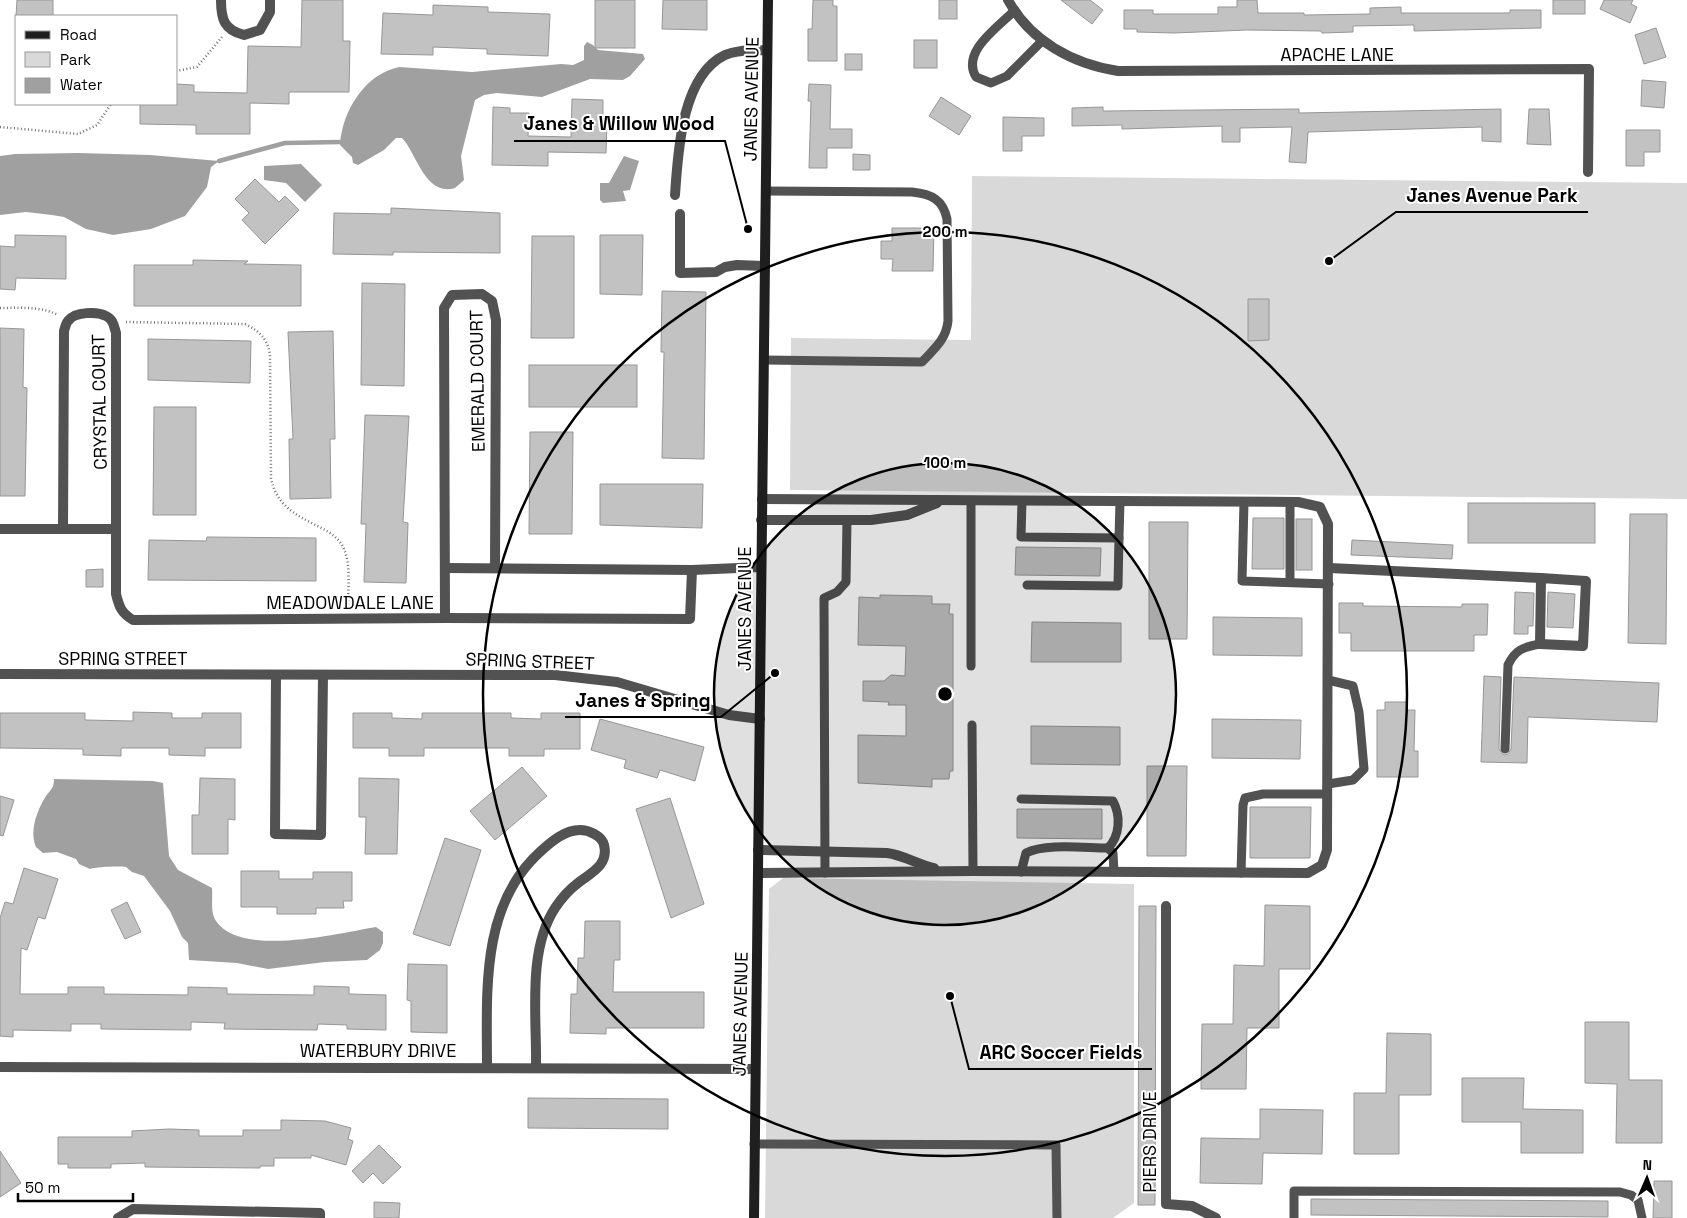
<svg xmlns="http://www.w3.org/2000/svg" width="1687" height="1218" viewBox="0 0 1687 1218" font-family="'Space Grotesk',sans-serif">
	<rect width="100%" height="100%" fill="#fff"/>
	<g fill="#d9d9d9">
		<path d="M972,176l715,7v316l-897,-9 1,-152 180,2z"/>
		<path d="M783,878l351,6v319l-21,15h-348l4,-329z"/>
	</g>
	<g fill="#a0a0a0">
		<path d="M587,42l6,3 5,5 45,4 2,5 -15,17 -7,4 -33,-1 -48,18 -45,-4 -13,2 -9,5 -14,56 3,24 -9,8c-30,9 -39,-36 -53,-50h-6l-12,12 -26,15 -5,-2 -1,-6 -12,-12c2,-34 25,-71 59,-78l73,5 89,-8 12,1 11,-5v-14z"/>
		<path d="M79,153l71,2 69,6 -8,6 -4,20 -22,29 -34,13 -38,6 -27,-6 -22,-12 -12,-2 -26,-3 -26,3v-59l15,-2z"/>
		<path d="M624,156l15,5 -9,29 -7,1 3,10 -23,2 -3,-3v-17h9z"/>
		<path d="M301,164l21,21 -17,17 -19,-19 -22,-3v-14z"/>
		<path d="M54,779l99,2 10,2 6,73 9,14 34,18c1,11 -2,24 4,33 25,37 124,12 160,6l7,5v11l-3,7 -13,10 -42,2 -57,7 -31,-6 -48,-3 -1,-17 -6,-6 -12,-26 -26,-35 -12,-4 -6,-5c-7,-1 -30,0 -36,2l-11,-5 -3,-5 -19,-7 -14,1 -7,-6c-7,-15 1,-37 10,-51 5,-7 8,-8 8,-17z"/>
	</g>
	<g fill="none" stroke-linecap="round" stroke-linejoin="round">
		<path stroke="#a0a0a0" stroke-width="4.5" d="M219,161l66,-18 55,-1"/>
	</g>
	<g fill="#c2c2c2" stroke="#969696">
		<path d="M17,0h36v16h-37z"/>
		<path d="M302,0h41v41h7l-1,51h-60v12l-39,-1v31h-54v-9l-56,-1v-20h36v-20l18,1v7l53,1 1,-47 53,1z"/>
		<rect x="595" y="0" width="40" height="48"/>
		<path d="M663,0h44v30l-45,-1z"/>
		<path d="M813,0h20v6h4v55h-29v-32h4z"/>
		<rect x="939" y="0" width="18" height="19"/>
		<path d="M1061,0h29l13,10 -11,14z"/>
		<path d="M1237,0h20l1,13h46v2l66,-1v-6l31,-1v6h109v-3h31v18l-127,3v-6l-61,1v6l-31,1 -1,-2 -74,-1 -73,3 -37,-1v-3h-13v-19h29v4h65v-7h19z"/>
		<rect x="1553" y="0" width="32" height="14"/>
		<path d="M1604,0h29l-2,4 6,3 -7,16 -30,-14z"/>
		<path d="M433,5l55,2v5l62,2 -2,42 -61,-2v-5l-54,-2v8l-52,-1 2,-41 50,2z"/>
		<path d="M1656,28l10,29 -22,7 -9,-29z"/>
		<rect x="914" y="40" width="23" height="28"/>
		<rect x="845" y="54" width="17" height="16"/>
		<path d="M1642,80l24,2 -2,26 -23,-2z"/>
		<path d="M809,84l22,1 -1,44h22v19h-25v20h-18l2,-67h-3z"/>
		<path d="M941,97l30,19 -12,19 -30,-19z"/>
		<path d="M572,99l31,1v23h4l-1,30 -58,-1v14l-56,-1 1,-58 17,1v5h19l-1,23 43,1z"/>
		<path d="M1103,107v4l196,-2v4l202,-4v33l-19,-1v-14l-174,5 -2,31 -17,-1 3,-35 -52,1v14h-18v-16l-100,3v-4l-50,1v-18z"/>
		<path d="M1529,109h20l2,36 -24,-1z"/>
		<path d="M1003,117l41,1v18h-22v15h-19z"/>
		<path d="M1626,130h34v22h-16v14h-18z"/>
		<path d="M853,154l17,1v15h-17z"/>
		<path d="M255,179l24,23 6,-6 14,14 -34,34 -23,-24 7,-7 -14,-14z"/>
		<path d="M391,208l109,5v40l-107,-1v3l-60,-1 1,-41 57,1z"/>
		<path d="M892,228h42l-1,43h-41l1,-12h-12v-18h11z"/>
		<path d="M15,235l51,1v43l-50,-1 -1,12 -15,-1v-43l15,1z"/>
		<path d="M600,235h43l-1,60 -42,-1z"/>
		<path d="M532,236h42v102h-43z"/>
		<path d="M193,260l55,1 -4,3 57,1v41h-167v-41h59z"/>
		<path d="M362,283l43,1 -1,102 -43,-1z"/>
		<path d="M662,291l44,1 -2,167 -42,-1 2,-106h-3z"/>
		<path d="M1248,299h21v41l-21,1z"/>
		<path d="M0,328l24,1 -1,58 4,1 -2,108h-25z"/>
		<path d="M333,331l2,108h-5l1,59 -41,1 -1,-60h4l-5,-107z"/>
		<path d="M148,339l103,2 -1,42 -102,-3z"/>
		<rect x="529" y="365" width="108" height="42"/>
		<path d="M154,407h42v108h-43z"/>
		<path d="M365,415l44,1 -6,106 5,1 -2,60 -42,-1 2,-58h-5z"/>
		<path d="M530,432h43l-1,102h-43z"/>
		<path d="M600,484h103l-1,44 -102,-3z"/>
		<rect x="1468" y="503" width="127" height="40"/>
		<path d="M1630,514h37l-1,130 -38,-1z"/>
		<path d="M1253,518h31v51h-32z"/>
		<rect x="1296" y="519" width="16" height="51"/>
		<path d="M1149,522h39l-1,117h-38z"/>
		<path d="M207,537l109,1v43l-168,-1 1,-40 57,1z"/>
		<path d="M1352,540l101,5 -1,14 -101,-4z"/>
		<path d="M1016,547l85,1 -1,28 -85,-1z"/>
		<path d="M103,569v18h-17v-17z"/>
		<path d="M1515,592l19,1 -1,33h-5v8h-14z"/>
		<path d="M1548,592l27,2 -2,34 -26,-1z"/>
		<path d="M880,595l52,1v8h18l-1,10h4v157h-3l-1,8h-17v8l-74,-4v-48l48,1v-31h-18l1,-3 -26,-1v-20h21l7,-6 14,1 1,-30 -48,-1 1,-48 21,1z"/>
		<path d="M1339,603h24v3l99,1v-3h26l-1,31h-13v16h-123v-18h-12z"/>
		<path d="M1213,617l89,1v38l-89,-1z"/>
		<path d="M1032,622l89,1v39h-90z"/>
		<path d="M1484,676l17,1 -2,72 5,6 4,-1 3,-5 3,-72 145,6 -2,39 -129,-5 -1,46 -46,-1z"/>
		<path d="M1385,702h22v8h8l-1,41h4v26h-41v-67h8z"/>
		<path d="M133,712l39,1v5h30v-5h39v35h-36v8l-36,-1v-7h-48v8l-38,-1v-6l-83,-1v-35h85v7l48,1z"/>
		<path d="M353,713h39v5l30,1v-6h89v5l30,1v-6h39v36h-36v7h-35v-8h-85v8h-35v-8h-36z"/>
		<path d="M600,719l104,28 -9,34 -35,-11 -3,8 -33,-10 2,-8 -35,-10z"/>
		<path d="M1212,719l89,1 -1,39 -88,-1z"/>
		<path d="M1031,726l89,1v38l-89,-1z"/>
		<path d="M1147,766h40l-1,90h-39z"/>
		<path d="M522,767l25,29 -52,44 -25,-29z"/>
		<path d="M200,778l35,1v41l-7,-1v35h-36v-39h7z"/>
		<path d="M359,778l40,1 -2,75h-32l1,-37h-7z"/>
		<path d="M0,796l14,4 -11,36 -3,-1z"/>
		<path d="M670,798l34,106 -33,14 -35,-109z"/>
		<path d="M1250,807h61l-1,51h-60z"/>
		<path d="M1017,809h85v30l-85,-1z"/>
		<path d="M445,838l36,12 -31,96 -37,-12z"/>
		<path d="M24,868l34,11 -13,40 -7,-2 -11,33 -6,-2 -1,46h48v-7h36v7l84,1v-8l39,1v6l87,1v-9l35,1v7l37,1v35l-39,-1v-4l-29,-1 -1,6 -93,-1 1,-6 -34,-1v8l-90,-1v-5h-30v7l-58,-1v7l-13,-1v-118l5,-16 8,2z"/>
		<path d="M241,871h38v8h34v-7h39v29h-9l1,7h-28v6h-39v-7h-36z"/>
		<path d="M127,902l14,30 -16,7 -14,-29z"/>
		<path d="M1265,905l45,1v63h-31v59h-32l-1,61h-45l1,-65h31l1,-59 30,1z"/>
		<path d="M1139,906h17l-1,299h-17z"/>
		<path d="M585,921h35v39h-6l-1,32h91v36h-98v6l-36,-1 1,-39h6l1,-36h6z"/>
		<path d="M408,964l39,1v68l-36,-1v-31l-4,-1z"/>
		<path d="M1585,1022h44v58h33v63h-46l1,-59 -32,-1z"/>
		<path d="M1387,1033l44,1v61h-32v59h-45v-61h32z"/>
		<path d="M1462,1078h62l-1,31 60,1v43h-62v-31h-59z"/>
		<path d="M528,1098l140,1v30l-140,-1z"/>
		<path d="M1260,1109l63,1 -1,44 -59,-1 -1,31 -62,-1 1,-45 59,1z"/>
		<path d="M281,1120l44,1 26,7 -3,11 5,2 -7,24 -35,-10v3h-37v8h-14v2l-115,-1v-4l-34,1v4h-43v-4h-10v-27h74v-6l37,-2 30,1v6h44v-6h38z"/>
		<path d="M379,1145l22,22 -18,17 -10,-11 -10,10 -11,-12z"/>
		<path d="M0,1151l21,32 -21,14z"/>
		<path d="M1654,1181h18v37h-19z"/>
		<path d="M1311,1199l297,2v16l-297,-2z"/>
		<path d="M374,1202l26,1 -1,15h-25z"/>
	</g>
	<g fill="none" stroke-linecap="round" stroke-linejoin="round">
		<g stroke="#747474" stroke-width="2.5" stroke-dasharray="1 2.5" stroke-linecap="butt">
			<path d="M176,71l21,-4 25,-30"/>
			<path d="M0,127l78,7 19,-9 14,-21"/>
			<path d="M0,308c19,0 41,-2 58,7"/>
			<path d="M126,322l119,2c14,7 22,14 25,30l1,124c9,47 61,42 73,71 7,16 4,40 4,58"/>
		</g>
		<g stroke="#525252" stroke-width="9">
			<path d="M1014,11c-17,17 -53,41 -38,66l15,6 16,-7 36,-36"/>
			<path d="M764,360l158,2c12,-13 24,-22 26,-41l-1,-102c-4,-19 -15,-25 -35,-27l-146,-1"/>
			<path d="M1022,501l-1,36 98,1 1,-37"/>
			<path d="M1244,502l-2,79 87,3"/>
			<path d="M1290,582v-80"/>
			<path d="M1027,585l91,1 1,-48"/>
			<path d="M971,666v-165"/>
			<path d="M972,725l1,146"/>
			<path d="M1505,749l3,-84c7,-15 15,-18 32,-21"/>
			<path d="M1328,784l25,-4 11,-11 -5,-57 -6,-26 -25,-6"/>
			<path d="M1021,799l92,2c8,15 7,35 -5,47"/>
			<path d="M1021,872l5,-19c19,-10 59,-5 82,-5l5,5 1,19"/>
			<path d="M825,873l-1,-275 13,-6 9,-10 1,-62"/>
			<path d="M1241,873l2,-68 2,-7 18,-4h64"/>
			<path d="M754,1144l302,1 1,73"/>
			<path d="M1294,1218v-27l326,1 11,3 7,5 4,18"/>
		</g>
		<g stroke="#525252" stroke-width="10">
			<path d="M221,0c0,19 3,30 23,35l16,-5 10,-18v-12"/>
			<path d="M1008,0c22,41 65,64 110,71l471,-2 -1,103"/>
			<path d="M675,195c3,-42 6,-119 50,-140 13,-6 29,-4 42,-5"/>
			<path d="M680,214v59l36,-1 9,-5 12,-2 28,1"/>
			<path d="M761,520h110l36,-5 30,-12"/>
			<path d="M0,529h116"/>
			<path d="M63,529l1,-198c1,-3 2,-9 5,-11 6,-8 28,-9 37,-4 7,3 8,10 10,17v261c3,12 5,19 17,26l312,-2 -1,-310 8,-13 30,-1 10,7 4,19 -1,248"/>
			<path d="M445,568l247,2 69,-3"/>
			<path d="M1329,568l212,10"/>
			<path d="M1541,578l45,3 -3,65 -43,-2z"/>
			<path d="M445,618l245,1 2,-49"/>
			<path d="M0,674l555,1 62,7 112,33 31,4"/>
			<path d="M276,675l-1,159 46,1 2,-160"/>
			<path d="M758,850l129,3c16,2 30,11 47,15"/>
			<path d="M758,873l215,-2 335,2 14,-8 5,-15 1,-326 -8,-17 -22,-5 -536,-3"/>
			<path d="M1166,906v298l26,2 24,12"/>
			<path d="M0,1067l755,2"/>
			<path d="M487,1067c0,-75 -7,-162 54,-216 11,-10 24,-21 39,-21 9,0 22,6 24,15 5,20 -13,28 -26,38 -8,6 -17,16 -23,25 -28,43 -18,109 -19,159"/>
			<path d="M118,1218l15,-9 187,4v5"/>
		</g>
		<path stroke="#1f1f1f" stroke-width="10" d="M754,1218l14,-1218"/>
	</g>
	<circle cx="945" cy="694" r="231" fill="#000" fill-opacity=".12"/>
	<g fill="none" stroke="#000" stroke-width="2.5">
		<circle cx="945" cy="694" r="231"/>
		<circle cx="945" cy="694" r="462"/>
	</g>
	<g text-anchor="middle" dominant-baseline="central" stroke-width="4" stroke-linejoin="round" paint-order="stroke">
		<g font-size="18" fill="#000" stroke="#fff">
			<text x="1337" y="54">APACHE LANE</text>
			<text transform="translate(751 99) rotate(-89)">JANES AVENUE</text>
			<text transform="translate(477 381) rotate(-91)">EMERALD COURT</text>
			<text transform="translate(99 402) rotate(-91)">CRYSTAL COURT</text>
			<text x="350" y="602">MEADOWDALE LANE</text>
			<text transform="translate(744 609) rotate(-90)">JANES AVENUE</text>
			<text x="123" y="658">SPRING STREET</text>
			<text transform="translate(530 661) rotate(2)">SPRING STREET</text>
			<text transform="translate(740 1014) rotate(-89)">JANES AVENUE</text>
			<text x="378" y="1050">WATERBURY DRIVE</text>
			<text transform="translate(1149 1142) rotate(-90)">PIERS DRIVE</text>
		</g>
	</g>
	<circle cx="945" cy="694" r="8" fill="#000" stroke="#fff" stroke-width="2.5"/>
	<g font-size="15" text-anchor="middle" font-weight="bold" fill="#000" stroke="#fff" stroke-width="4" stroke-linejoin="round" paint-order="stroke">
		<text x="945" y="237">200 m</text>
		<text x="945" y="468">100 m</text>
	</g>
	<path fill="none" stroke="#000" stroke-width="2" d="M748 229L725 141H514M1329 261L1396 212H1588M775 673L721 717H565M950 996L969 1069H1152"/>
	<g fill="#000" stroke="#fff" stroke-width="2">
		<circle cx="748" cy="229" r="5"/>
		<circle cx="1329" cy="261" r="5"/>
		<circle cx="775" cy="673" r="5"/>
		<circle cx="950" cy="996" r="5"/>
	</g>
	<g font-size="19" text-anchor="middle" font-weight="bold" fill="#000" stroke="#fff" stroke-width="4" stroke-linejoin="round" paint-order="stroke">
		<text x="619" y="130">Janes &amp; Willow Wood</text>
		<text x="1492" y="202">Janes Avenue Park</text>
		<text x="643" y="707">Janes &amp; Spring</text>
		<text x="1061" y="1059">ARC Soccer Fields</text>
	</g>
	<rect x="15" y="15" width="162" height="90" fill="#ffffff" stroke="#999999"/>
	<rect x="25" y="31" width="25" height="8" fill="#1f1f1f" stroke="#999999"/>
	<text x="60" y="40" font-size="15" fill="#000000">Road</text>
	<rect x="25" y="52" width="25" height="15" fill="#d9d9d9" stroke="#999999"/>
	<text x="60" y="65" font-size="15" fill="#000000">Park</text>
	<rect x="25" y="78" width="25" height="15" fill="#a0a0a0" stroke="#999999"/>
	<text x="60" y="90" font-size="15" fill="#000000">Water</text>
	<g transform="translate(1647 1178) rotate(2)" stroke="#ffffff" stroke-width="4" paint-order="stroke">
	<path d="M0-4L9 19L0 12L-9 19Z" fill="#000000"/>
	<text y="-8" font-size="14" font-weight="bold" text-anchor="middle" fill="#000000">N</text>
	</g>
	<path d="M18 1193v8h115v-8" fill="none" stroke="#000000" stroke-width="2.5"/>
	<text x="25" y="1193" font-size="15" fill="#000000" stroke="#ffffff" stroke-width="4" paint-order="stroke">50 m</text>
</svg>
